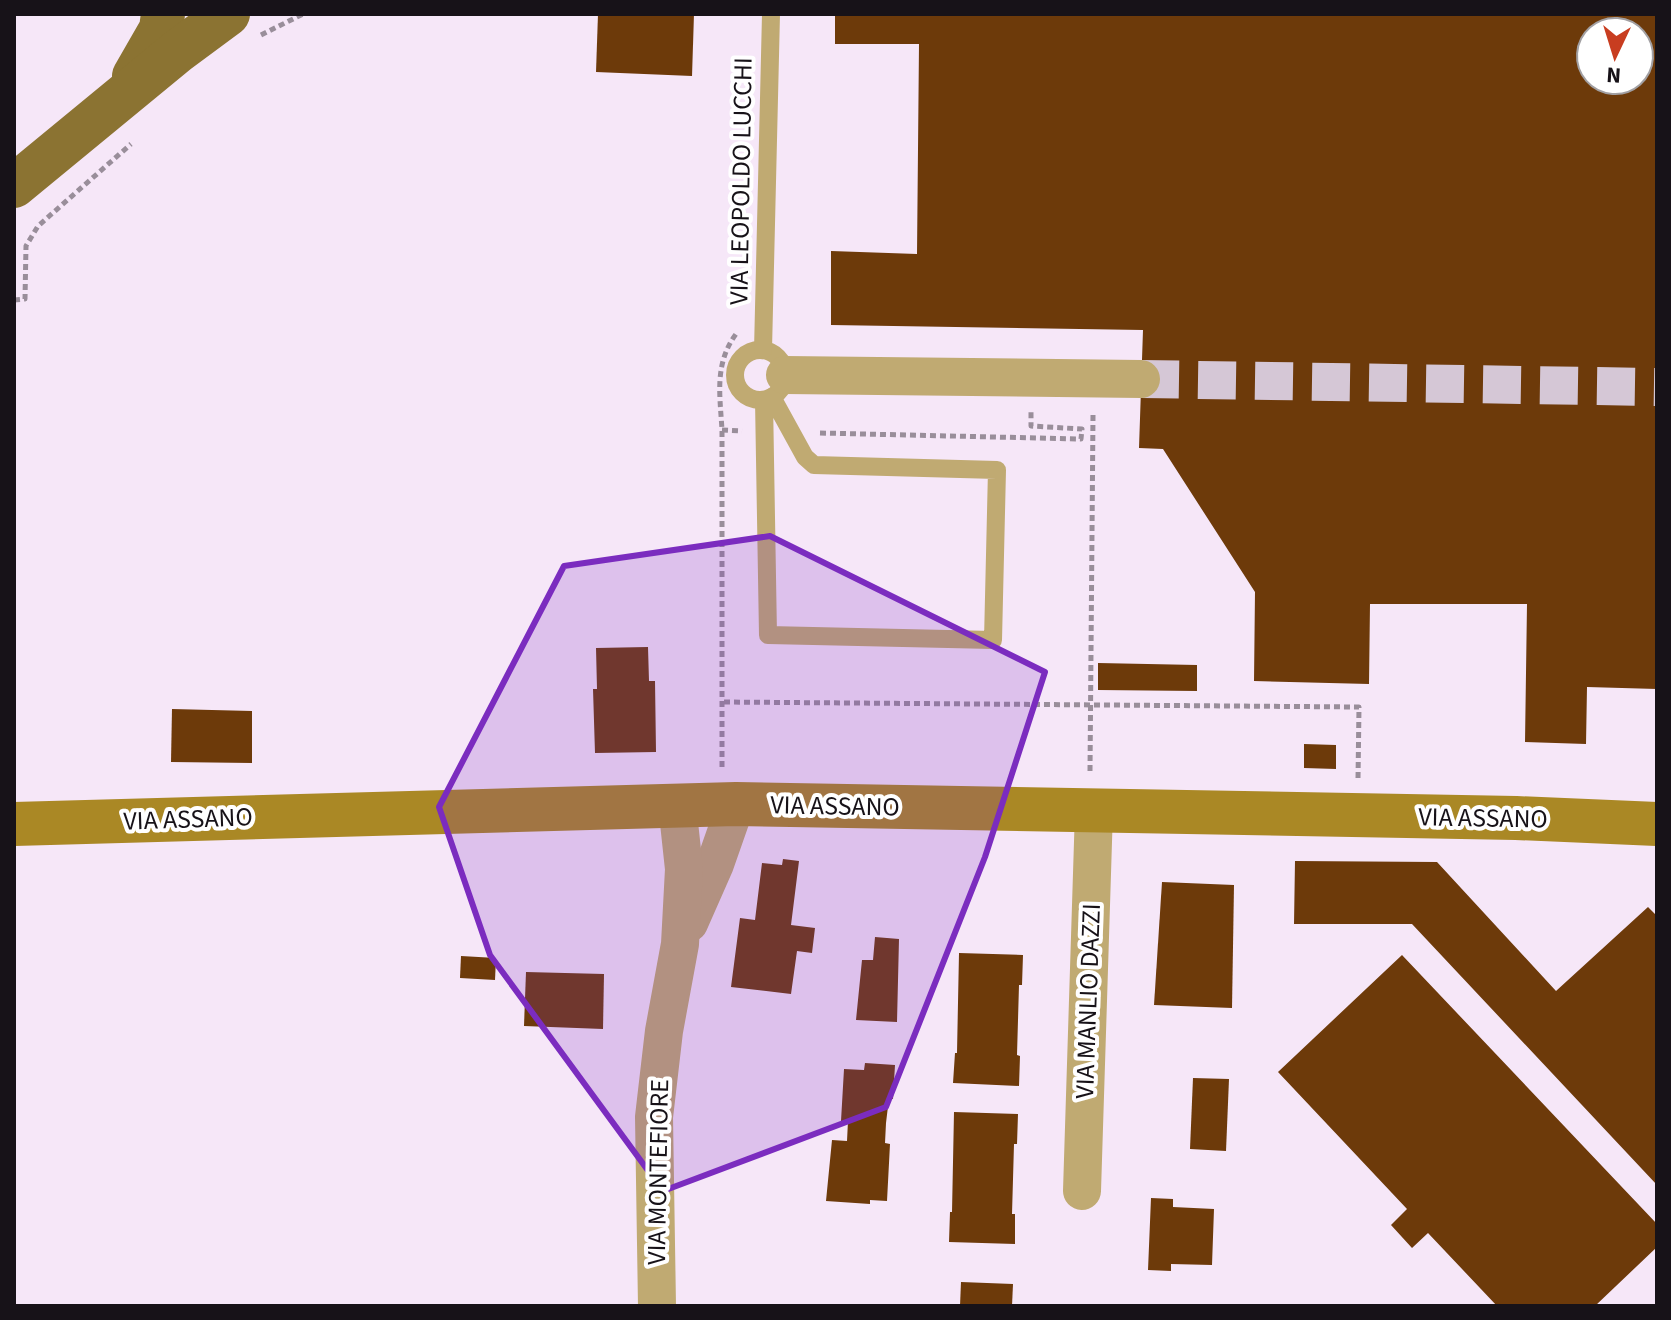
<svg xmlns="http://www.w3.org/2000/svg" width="1671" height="1320" viewBox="0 0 1671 1320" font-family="'Source Sans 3',sans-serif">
	<rect width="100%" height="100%" fill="#f6e7f8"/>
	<g fill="#6d3a0a" fill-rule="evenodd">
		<path d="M598,14h96l-2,62 -96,-4z"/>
		<path d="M835,14h822v675l-70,-2 -1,57 -61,-2 2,-138h-157l-1,80 -115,-3 1,-89 -92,-143 -24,-1 4,-118 -312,-5v-74l86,3 2,-210h-84zM1591,32h48v48h-48z"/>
		<path d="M648,647l1,34h6l1,71 -61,1 -2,-64h4l-1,-41z"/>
		<path d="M1098,663l99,2v26l-99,-1z"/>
		<path d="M172,709l80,2v52l-81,-1z"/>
		<path d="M1304,744l32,1v24l-32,-1z"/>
		<path d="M783,859l16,2 -8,64 24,3 -3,25 -15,-2 -6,43 -60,-7 9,-69 15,2 7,-57 20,2z"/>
		<path d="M1295,861l142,1 119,129 92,-84 9,9v269l-245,-261h-118z"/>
		<path d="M1162,882l72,3 -2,123 -78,-3z"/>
		<path d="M875,937l24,2 -2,83 -41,-2 6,-60h11z"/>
		<path d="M959,953l64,2 -1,30h-3l-2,70 3,1 -1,30 -66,-3 2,-30h2z"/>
		<path d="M1402,955l255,269v23l-62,59h-98l-69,-73 -16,15 -21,-23 16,-16 -129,-137z"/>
		<path d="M461,956l35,2 -1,22 -35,-2z"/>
		<path d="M526,972l78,2 -1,55 -79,-3z"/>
		<path d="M865,1063l30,2 -2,34 -4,-1 -3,25 -1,20 5,1 -3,57 -17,-1v4l-44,-3 6,-61 15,1 1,-20h-7l3,-52 20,1z"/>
		<path d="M1193,1078l36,1 -3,72 -36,-2z"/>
		<path d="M954,1112l64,2 -1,30h-3l-2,70h3v30l-66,-2 1,-30h2z"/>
		<path d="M1151,1198l22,1v8l41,2 -2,56 -41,-1v7l-23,-1z"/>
		<path d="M961,1282l52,2 -1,22h-52z"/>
	</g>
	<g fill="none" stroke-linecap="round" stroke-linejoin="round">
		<path stroke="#d5c7d6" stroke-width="38" stroke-dasharray="38 19" stroke-linecap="butt" d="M1141,379l516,8"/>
		<g stroke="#998e9a" stroke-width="5" stroke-dasharray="6 4" stroke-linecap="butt">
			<path d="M261,35l42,-21"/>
			<path d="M14,300l11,-1 1,-53 12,-20 93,-82"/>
			<path d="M722,430l20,1"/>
			<path d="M820,433l261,6 1,-10 -51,-3v-14"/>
			<path d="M724,702l635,5 -1,72"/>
			<path d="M722,767v-337c-2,-35 -8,-66 14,-96"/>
			<path d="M1090,771l3,-356"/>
		</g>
		<g stroke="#c0aa72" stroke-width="18">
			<circle cx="760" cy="375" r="25"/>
			<path d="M763,350l8,-336"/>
			<path d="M764,400l4,235 225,5 4,-170 -183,-5 -9,-8 -33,-60"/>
		</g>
		<g stroke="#c0aa72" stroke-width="38">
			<path d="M785,375l356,4"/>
			<path d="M689,923l26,-59 21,-60"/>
			<path d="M1082,1191l12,-381"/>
			<path d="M657,1306l-3,-189 10,-86 16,-87 4,-75 -7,-65"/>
		</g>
		<path stroke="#aa8825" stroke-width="44" d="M14,824l722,-20 780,14 141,6"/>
		<g stroke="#8b7332" stroke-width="44">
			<path d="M134,76l27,-47 2,-15"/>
			<path d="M14,186l164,-135 50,-37"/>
		</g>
	</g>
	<path fill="#7b2cbf" fill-opacity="0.2" stroke="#7b2cbf" stroke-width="6" stroke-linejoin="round" d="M770,536l275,136 -60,185 -99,250 -223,84 -173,-236 -51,-148 125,-241z"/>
	<g text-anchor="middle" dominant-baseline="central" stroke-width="8" stroke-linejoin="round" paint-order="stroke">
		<g font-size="26" fill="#171218" stroke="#fff">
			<text transform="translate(741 181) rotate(-89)">VIA LEOPOLDO LUCCHI</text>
			<text transform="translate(835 806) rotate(1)">VIA ASSANO</text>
			<text transform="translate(1483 818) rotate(1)">VIA ASSANO</text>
			<text transform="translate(188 819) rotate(-2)">VIA ASSANO</text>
			<text transform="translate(1088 1001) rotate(-88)">VIA MANLIO DAZZI</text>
			<text transform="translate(658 1172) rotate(-89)">VIA MONTEFIORE</text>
		</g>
	</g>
	<rect width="1671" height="1320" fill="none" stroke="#171218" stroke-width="32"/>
	<g transform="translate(1615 56) rotate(184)"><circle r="38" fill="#ffffff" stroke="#a2a0a3" stroke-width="2"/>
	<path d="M0-6L14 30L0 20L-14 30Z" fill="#c83d20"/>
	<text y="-12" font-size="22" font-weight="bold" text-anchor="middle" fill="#171218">N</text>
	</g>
</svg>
